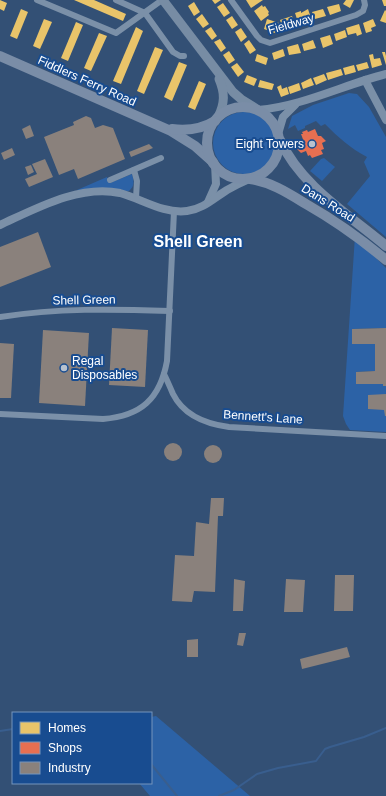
<svg xmlns="http://www.w3.org/2000/svg" width="386" height="796" viewBox="0 0 386 796" font-family="Helvetica,sans-serif">
	<rect width="100%" height="100%" fill="#335075"/>
	<g fill="#2c62a6">
		<path d="M349,93l8,1 12,13 17,30v100l-39,-33 23,-28 -6,-14 3,-5c-17,-9 -29,-20 -42,-33l-4,2 -5,-5 -11,5v2l-7,3 -3,-6 -7,4 4,-13 21,-11z"/>
		<circle cx="244" cy="143" r="31"/>
		<path d="M324,158l11,9 -13,14 -12,-10 11,-12z"/>
		<path d="M132,174c2,7 3,12 -3,17l-52,-1 30,-13 3,6z"/>
		<path d="M355,236l7,8 24,24v60l-34,1 1,15h22v27l-19,1v12h27v2h3v46l-36,-2 -4,-6 -3,-8z"/>
		<path d="M156,716l94,80h-100l-11,-13h12v-66z"/>
	</g>
	<g fill="#e9c46a">
		<path d="M0,0l7,3 -3,8 -4,-2z"/>
		<path d="M74,0h20l32,14 -3,7z"/>
		<path d="M212,0h9l-6,4z"/>
		<path d="M246,0h17l-12,8z"/>
		<path d="M346,0h8l-4,8 -7,-4z"/>
		<path d="M382,0h4v6h-2z"/>
		<path d="M194,2l6,10 -6,4 -6,-10z"/>
		<path d="M223,3l7,10 -6,4 -7,-10z"/>
		<path d="M339,4l2,7 -11,4 -3,-8z"/>
		<path d="M262,5l1,2 2,-1 4,6 -1,1 1,2 -8,6 -7,-10z"/>
		<path d="M21,9l7,3 -11,27 -7,-3z"/>
		<path d="M308,9l3,9h-1l1,3 -12,4 -4,-12 6,-2v2z"/>
		<path d="M323,9l3,7 -11,3 -3,-7z"/>
		<path d="M385,10l1,1v12l-6,-2z"/>
		<path d="M202,14l7,10 -6,4 -7,-9z"/>
		<path d="M232,16l6,9 -6,4 -6,-9z"/>
		<path d="M292,16l3,9 -12,4 -3,-9z"/>
		<path d="M44,19l8,3 -12,27 -7,-3z"/>
		<path d="M267,19l12,4 -4,10 -11,-4z"/>
		<path d="M373,19l3,7 -5,2 1,3 -6,2 -3,-10z"/>
		<path d="M76,22l7,3 -15,36 -7,-3z"/>
		<path d="M359,24l3,10 -5,2 -1,-3 -8,2 -2,-7z"/>
		<path d="M136,27l7,4 -22,53 -8,-3z"/>
		<path d="M211,27l6,9 -5,4 -7,-9z"/>
		<path d="M241,28l6,9 -6,5 -6,-10z"/>
		<path d="M345,30l2,7 -11,4 -2,-7z"/>
		<path d="M99,33l8,3 -16,35 -7,-3z"/>
		<path d="M330,35l3,9 -10,4 -3,-10z"/>
		<path d="M220,39l6,9 -5,4 -7,-10z"/>
		<path d="M249,40l7,10 -6,4 -6,-10z"/>
		<path d="M313,40l3,8 -12,3 -2,-7z"/>
		<path d="M298,44l3,9 -12,2 -2,-8z"/>
		<path d="M155,47l8,3 -19,44 -7,-3z"/>
		<path d="M283,49l2,7 -11,4 -2,-7z"/>
		<path d="M229,51l6,9 -6,4 -6,-9z"/>
		<path d="M382,52h3l1,4v9z"/>
		<path d="M257,54l11,4 -2,7 -11,-4z"/>
		<path d="M373,54l1,5 6,-1 2,7 -10,3 -3,-13z"/>
		<path d="M179,62l8,3 -15,36 -8,-4z"/>
		<path d="M367,62l2,6 -11,3 -2,-6z"/>
		<path d="M237,63l7,9 -6,5 -7,-10z"/>
		<path d="M354,65l2,7 -11,3 -2,-7z"/>
		<path d="M341,69l2,6 -15,5 -2,-7z"/>
		<path d="M324,74l3,6 -11,5 -3,-7z"/>
		<path d="M247,75l10,4 -3,7 -10,-4z"/>
		<path d="M311,78l3,7 -11,4 -2,-6z"/>
		<path d="M260,80l14,4 -2,6 -14,-3z"/>
		<path d="M199,81l7,3 -11,26 -7,-3z"/>
		<path d="M299,83l2,7 -11,4 -2,-7z"/>
		<path d="M281,85l1,4 5,-2 2,7 -8,3 -4,-10z"/>
	</g>
	<path fill="#e76f51" d="M315,129l3,7h3l5,5 -4,2 2,6 -3,1 2,4 -11,4 -2,-3 -2,1 -2,-5 -5,2 -4,-4 1,-2 5,-2 -1,-2 2,-1 -3,-8h2l-1,-2 5,-2 1,2z"/>
	<g fill="#8a817c">
		<path d="M86,116l5,2 4,10 8,-3 10,3 12,31 -47,20 -4,-10 -15,6 -15,-38 30,-12 -1,-3z"/>
		<path d="M30,125l4,11 -8,3 -4,-10z"/>
		<path d="M149,144l4,4 -22,9 -2,-5z"/>
		<path d="M12,148l3,7 -11,5 -3,-7z"/>
		<path d="M45,159l8,18 -24,10 -4,-8 12,-5 -5,-10z"/>
		<path d="M31,165l3,7 -6,3 -3,-8z"/>
		<path d="M38,232l13,35 -51,20v-40z"/>
		<path d="M112,328l36,2 -3,57 -36,-2z"/>
		<path d="M386,328v58h-3v-2h-27v-12l19,-1v-27h-23v-15z"/>
		<path d="M43,330l46,3 -4,73 -46,-3z"/>
		<path d="M0,343l14,1 -3,54h-11z"/>
		<path d="M386,394v22h-1l-1,-6 -16,-1v-14z"/>
		<circle cx="173" cy="452" r="9"/>
		<circle cx="213" cy="454" r="9"/>
		<path d="M211,498h13l-1,18h-5l-3,76 -21,-1 -2,11 -20,-1 3,-46 19,1 2,-34 13,2z"/>
		<path d="M335,575h19l-1,36h-19z"/>
		<path d="M234,579l11,2 -2,30h-10z"/>
		<path d="M286,579l19,1 -2,32h-19z"/>
		<path d="M239,633h7l-3,13 -6,-1z"/>
		<path d="M198,639v18h-11v-17z"/>
		<path d="M347,647l3,10 -48,12 -2,-10z"/>
	</g>
	<g fill="none" stroke-linecap="round" stroke-linejoin="round">
		<g stroke="#395e8e" stroke-width="2">
			<path d="M0,731l13,-2"/>
			<path d="M151,764l26,32"/>
			<path d="M219,796l15,-6 23,-16 21,-6 38,-7 9,-12 5,-2 34,-10 22,-9"/>
		</g>
		<g stroke="#7b90a8" stroke-width="6">
			<path d="M37,0l79,33 46,-33"/>
			<path d="M116,0l29,13 28,39 7,4h4"/>
			<path d="M231,0l26,36 4,4 9,3 86,-28 7,-4 2,-6 -1,-5"/>
			<path d="M134,170l3,11 -1,17"/>
			<path d="M110,180l51,-22"/>
			<path d="M0,317c58,-9 111,-8 170,-6"/>
			<path d="M164,374c3,6 6,13 9,20 11,22 33,30 56,33l157,9"/>
			<path d="M0,414l103,5c38,-3 57,-20 64,-58l7,-150"/>
		</g>
		<g stroke="#7b90a8" stroke-width="8">
			<path d="M365,80l21,40"/>
			<path d="M258,110c45,-4 85,-25 128,-36"/>
			<path d="M278,134l5,-17 12,-12"/>
			<path d="M208,202l8,-18 -1,-20"/>
			<path d="M0,225c35,-16 80,-41 120,-32 22,6 43,21 67,18 16,-2 27,-13 40,-21 7,-4 15,-8 22,-11"/>
		</g>
		<g stroke="#778ca4" stroke-width="9">
			<path d="M163,0l70,92 8,7 16,10"/>
			<path d="M218,117c7,-14 7,-24 1,-38"/>
		</g>
		<g stroke="#7a8da7" stroke-width="10">
			<path d="M0,56l171,75 24,15 18,16"/>
			<circle cx="243" cy="143" r="36"/>
			<path d="M172,129c16,2 30,0 43,-8"/>
			<path d="M280,140c21,46 68,74 106,106"/>
			<path d="M250,179c21,3 38,14 56,25 28,16 55,35 80,56"/>
		</g>
	</g>
	<g fill="#b8c2cf" stroke="#184c90" stroke-width="1.5">
		<circle cx="312" cy="144" r="4"/>
		<circle cx="64" cy="368" r="4"/>
	</g>
	<g text-anchor="middle" dominant-baseline="central" stroke-width="4" stroke-linejoin="round" paint-order="stroke">
		<g font-size="12" fill="#fff" stroke="#184c90">
			<text transform="translate(291 24) rotate(-16)">Fieldway</text>
			<text transform="translate(87 81) rotate(24)">Fiddlers Ferry Road</text>
			<text transform="translate(328 203) rotate(32)">Dans Road</text>
			<text transform="translate(84 300) rotate(-1)">Shell Green</text>
			<text transform="translate(263 417) rotate(4)">Bennett's Lane</text>
		</g>
		<g font-size="12" fill="#fff" stroke="#184c90" text-anchor="end">
			<text x="304" y="144">Eight Towers</text>
			<text x="72" y="361" text-anchor="start">Regal<tspan x="72" dy="14">Disposables</tspan></text>
		</g>
		<g font-size="16" font-weight="bold" fill="#fff" stroke="#184c90">
			<text x="198" y="241">Shell Green</text>
		</g>
	</g>
	<rect x="12" y="712" width="140" height="72" fill="#184c90" stroke="#7494bc"/>
	<rect x="20" y="722" width="20" height="12" fill="#e9c46a" stroke="#7494bc"/>
	<text x="48" y="732" font-size="12" fill="#ffffff">Homes</text>
	<rect x="20" y="742" width="20" height="12" fill="#e76f51" stroke="#7494bc"/>
	<text x="48" y="752" font-size="12" fill="#ffffff">Shops</text>
	<rect x="20" y="762" width="20" height="12" fill="#8a817c" stroke="#7494bc"/>
	<text x="48" y="772" font-size="12" fill="#ffffff">Industry</text>
</svg>
